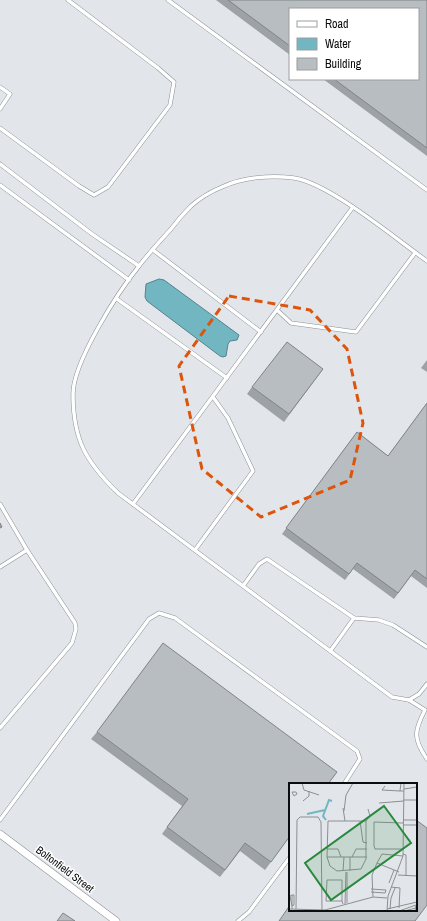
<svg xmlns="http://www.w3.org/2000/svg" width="427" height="921" viewBox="0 0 427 921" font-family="'Archivo Narrow',sans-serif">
	<rect width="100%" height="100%" fill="#e2e6ea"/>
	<path fill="#72b6c2" stroke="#53838c" d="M159,279l5,1 75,55 -2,5 -7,1 -2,3 -2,12 -3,1 -3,-1 -73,-55 -2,-4 1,-13z"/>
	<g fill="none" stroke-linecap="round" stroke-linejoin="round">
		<defs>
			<g id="lane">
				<path d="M168,0l259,190"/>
				<path d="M0,87l10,7 -10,15"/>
				<path d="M0,128l79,58 15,9 14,-8 62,-82 4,-23 -16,-14 -90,-68"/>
				<path d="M0,164l92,70 47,32"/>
				<path d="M0,185l129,95"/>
				<path d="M153,250l108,82"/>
				<path d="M427,261c-31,-22 -98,-78 -133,-83 -23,-3 -51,-1 -72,9 -10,4 -23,12 -31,19 -7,7 -14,15 -20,23 -11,12 -22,24 -32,37 -21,26 -66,96 -66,128 0,46 13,68 45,99l274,204 17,3 10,-6 8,-10"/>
				<path d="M117,299l110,79"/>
				<path d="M277,310l14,13 65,9 59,-79"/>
				<path d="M0,504l27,46 -27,17"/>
				<path d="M133,504l220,-297"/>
				<path d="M195,550l58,-79 -25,-53 -15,-21"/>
				<path d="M243,586l16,-22 8,-5 87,59 25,2 14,5 34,22"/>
				<path d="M331,650l23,-32"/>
				<path d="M409,700l16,10c-11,21 -12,29 2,49"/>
				<path d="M0,728l72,-85 4,-14 -1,-6 -48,-73"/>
				<path d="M0,820l149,-201 10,-6 16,5 182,133 3,8 -16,25"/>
				<path d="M238,921l11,-9 41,-55"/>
			</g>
			<path id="street" d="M0,834l116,87"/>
		</defs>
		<use href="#lane" stroke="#8d9195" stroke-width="4.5"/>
		<use href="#street" stroke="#8d9195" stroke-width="8"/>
		<use href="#lane" stroke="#fff" stroke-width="3.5"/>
		<use href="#street" stroke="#fff" stroke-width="7"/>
	</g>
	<g fill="#9da3a5">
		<path d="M216,0h211v156l-104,-77h95l-128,-70v46z"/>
		<path d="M427,360v12l-6,-4z"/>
		<path d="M323,369l-39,53 -37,-28 5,-7z"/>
		<path d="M427,403v185l-16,-12 -17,23 -41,-30 -8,11 -63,-46 75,-102 31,24z"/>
		<path d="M97,732l193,104 -25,34 -25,-19 -20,26 -58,-43 20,-28 -91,-67z"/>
	</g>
	<g fill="#b7bdc0" stroke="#808486">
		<path d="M228,0h199v148l-93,-69h84v-70h-128v37z"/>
		<path d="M287,342l36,27 -34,45 -37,-27z"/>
		<path d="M427,403v176l-12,-9 -17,23 -41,-30 -8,11 -63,-46 71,-96 31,24z"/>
		<path d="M0,523l2,4 -2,1z"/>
		<path d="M163,643l174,129 -9,12h-38v52l-19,26 -26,-19 -20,27 -58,-43 21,-28 -91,-67z"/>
		<path d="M416,820l11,8v77l-12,16h-136l11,-16v5h126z"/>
		<path d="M63,913l12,8h-18z"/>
	</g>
	<path fill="none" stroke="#dd550c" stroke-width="3" stroke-dasharray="8 5" stroke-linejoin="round" d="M229,296l81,14 37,39 16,74 -13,57 -89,37 -59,-48 -23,-103z"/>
	<g text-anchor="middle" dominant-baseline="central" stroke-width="3" stroke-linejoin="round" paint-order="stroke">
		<g font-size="11" fill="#0b0c0e" stroke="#fff">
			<text transform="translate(65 869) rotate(37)">Boltonfield Street</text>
		</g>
	</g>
	<g transform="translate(289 783)">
		<rect width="128" height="128" fill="#e2e6ea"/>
		<path fill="none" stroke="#72b6c2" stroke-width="2" d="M18,31l18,-4M37,37l-3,-4 6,-16 3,1"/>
		<path fill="none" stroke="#8c8f92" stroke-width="1" d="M13,0l2,7 15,5M112,0l-1,8h4M96,3l-3,4 18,1M115,6l13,-2M3,9h4l1,2 -3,2zM115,17h13M14,18l6,-5v-5M90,20l25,-2M54,25l2,13M55,28l2,-16 7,-12M115,37h13M39,38h38v38l-5,10 -24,2 -7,-5 -3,-9zM71,38l3,21 4,1M77,38l4,-5 -2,-7M114,40l-29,-1v24l1,3h28M115,42h13M38,66h11l3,8M114,71l3,1v21M38,74h40M61,74v14M63,74l4,-8h11M88,80l5,-9 21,2M54,88l1,-14M109,92l19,1M100,100l5,-13M102,104l9,1 -1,20M82,109l14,1 1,-3 -15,-1M84,114l-1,-22 5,-12 22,9M53,118v-21h-15l-1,21h16l1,3M58,120v-31M56,121l1,-32M3,123l-2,-10 2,-1M0,126l36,1 48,-13 14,1M3,126v-14h2v10l-2,1M7,126l1,-89 3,-3h18l3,5 1,88M98,126l30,-7M101,126l1,-11 4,-10M98,128l1,-15 15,-40 1,-73M110,128l17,-6 -1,6M115,128l12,-3"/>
		<path fill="#28893d" fill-opacity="0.15" stroke="#28893d" stroke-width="2" d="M95,23l27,37 -80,57 -26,-37z"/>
		<rect width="128" height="128" fill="none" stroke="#0b0c0e" stroke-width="2"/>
	</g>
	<rect x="289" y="8" width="130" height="72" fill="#ffffff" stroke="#9d9e9f"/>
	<rect x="297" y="21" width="20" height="6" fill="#ffffff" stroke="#9d9e9f"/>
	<text x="325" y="28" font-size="12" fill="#0b0c0e">Road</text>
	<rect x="297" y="38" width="20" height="12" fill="#72b6c2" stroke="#9d9e9f"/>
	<text x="325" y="48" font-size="12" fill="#0b0c0e">Water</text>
	<rect x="297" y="58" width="20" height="12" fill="#b7bdc0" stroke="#9d9e9f"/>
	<text x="325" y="68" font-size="12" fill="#0b0c0e">Building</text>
</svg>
